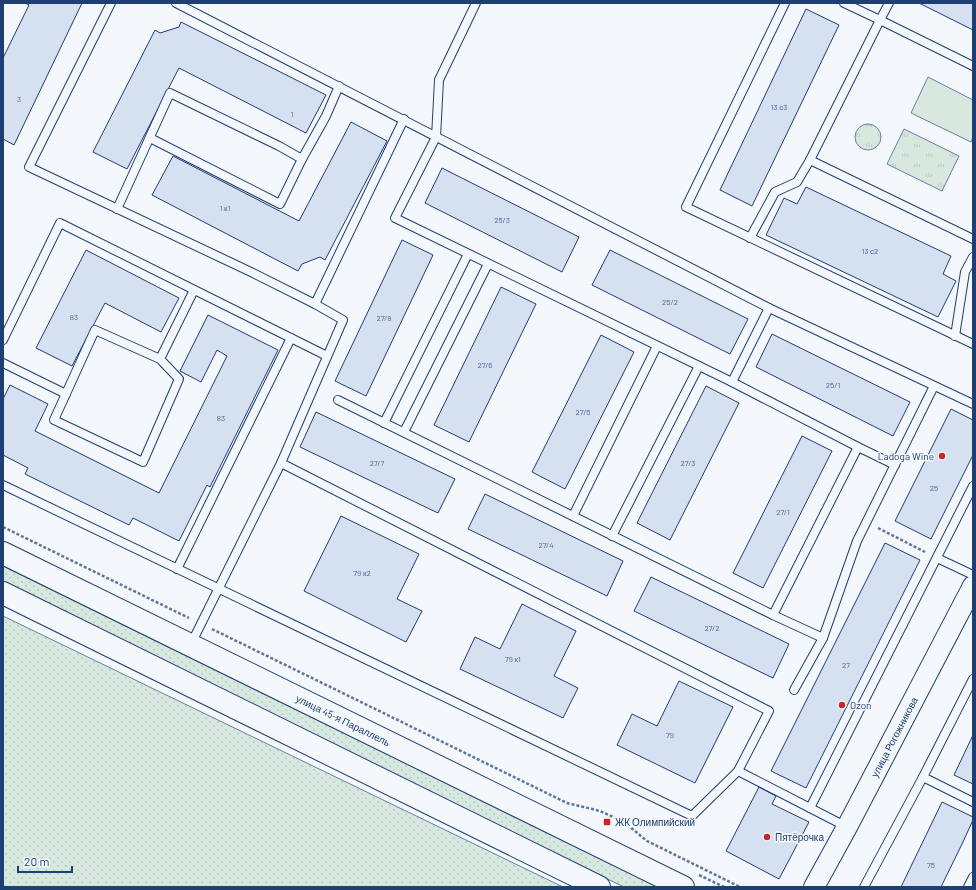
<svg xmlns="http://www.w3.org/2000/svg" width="976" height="890" viewBox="0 0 976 890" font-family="Barlow,sans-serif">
	<defs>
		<pattern id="grass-dots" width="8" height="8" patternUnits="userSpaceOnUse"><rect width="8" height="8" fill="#d7e8df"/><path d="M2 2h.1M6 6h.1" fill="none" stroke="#b8c8c3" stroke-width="1.8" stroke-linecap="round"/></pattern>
		<pattern id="park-tufts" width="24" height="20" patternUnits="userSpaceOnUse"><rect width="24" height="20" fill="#d7e8df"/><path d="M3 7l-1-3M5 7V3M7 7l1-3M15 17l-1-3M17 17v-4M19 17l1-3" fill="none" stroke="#b8c8c3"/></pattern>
	</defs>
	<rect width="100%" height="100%" fill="#f4f7fb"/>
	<g fill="url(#grass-dots)" stroke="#687fa3">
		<path d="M3,566l655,321h-34l-621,-303z"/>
		<path d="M3,616l560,271h-560z"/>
	</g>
	<g fill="url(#park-tufts)" stroke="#687fa3">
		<circle cx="868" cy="137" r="13"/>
		<path d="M904,129l55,27 -17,35 -55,-27z"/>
	</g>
	<path fill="#d7e8df" stroke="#687fa3" d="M928,77l45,23v37l-2,5 -60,-29z"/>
	<g fill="#d5e0f0" stroke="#1d3f73">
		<path d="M25,3h57l-68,142 -11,-6v-81l26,-53z"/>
		<path d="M919,3h54v27z"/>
		<path d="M806,9l33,16 -87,181 -32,-16z"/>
		<path d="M181,22l145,73 -20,38 -127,-65 -52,101 -34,-17 62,-122 5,3 19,-6z"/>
		<path d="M351,122l36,19 -62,119 -5,-3 -18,7 -4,7 -146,-76 21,-39 126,65z"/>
		<path d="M442,168l137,69 -17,35 -137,-69z"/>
		<path d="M806,187l145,69 -8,18 13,7 -18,36 -172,-82 18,-37 13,6z"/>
		<path d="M402,240l31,15 -67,141 -31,-15z"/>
		<path d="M86,250l93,48 -18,34 -56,-29 -33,63 -36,-18z"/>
		<path d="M610,250l138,69 -18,35 -138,-69z"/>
		<path d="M501,287l35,17 -67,138 -35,-17z"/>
		<path d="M208,315l70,35 -68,137 -3,-2 -28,56 -46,-23 -4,7 -104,-51 3,-6 -25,-13v-56l7,-14 38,19 -13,27 124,62 68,-137 -10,-6 -16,32 -21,-11z"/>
		<path d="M772,334l138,68 -17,34 -137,-69z"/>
		<path d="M601,335l33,17 -69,137 -33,-17z"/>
		<path d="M706,386l33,17 -69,137 -33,-17z"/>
		<path d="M951,409l22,11v35l-42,84 -36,-18z"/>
		<path d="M316,412l139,67 -17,34 -138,-66z"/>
		<path d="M802,436l30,15 -69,137 -30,-15z"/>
		<path d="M485,494l138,67 -16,35 -139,-67z"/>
		<path d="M341,516l78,38 -22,45 25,12 -16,31 -102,-51z"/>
		<path d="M885,543l35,17 -114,228 -35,-17z"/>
		<path d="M651,577l138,67 -16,34 -139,-67z"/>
		<path d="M522,604l54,27 -22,45 24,12 -15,30 -103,-49 15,-32 25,12z"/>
		<path d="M679,681l54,26 -38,76 -78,-38 15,-31 25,12z"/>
		<path d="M973,735v49l-19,-9z"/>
		<path d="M759,787l17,9 -4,8 37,18 -30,57 -53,-28z"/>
		<path d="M942,802l31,15v3l-11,24 -21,43h-40z"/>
	</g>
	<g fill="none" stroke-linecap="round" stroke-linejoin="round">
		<defs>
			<g id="service">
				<path d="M111,3l-82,164 222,105 64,32 28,16 -62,143 -90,181"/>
				<path d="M176,3l593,305 204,96"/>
				<path d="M476,3l-37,77 -3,57 -41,81 337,164 126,65 37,18"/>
				<path d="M785,3l-99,204 287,137"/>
				<path d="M889,3l-9,17 93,46"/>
				<path d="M150,138l130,66 22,-45"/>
				<path d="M810,160l163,79"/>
				<path d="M117,209l53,-116 109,53 23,13 24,-43 13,-30"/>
				<path d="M750,238l25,-46 22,-10 13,-22 70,-140 -36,-17"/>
				<path d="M315,304l89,-185"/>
				<path d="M955,336l10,-64 8,-15"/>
				<path d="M3,340l57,-117 267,133"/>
				<path d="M160,359l19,20 -36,83 -89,-42 41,-90 65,29 34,-69"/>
				<path d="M3,363l63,31"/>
				<path d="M732,382l37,-74"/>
				<path d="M338,400l435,215 85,-168"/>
				<path d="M384,423l84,-169"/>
				<path d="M404,432l84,-168"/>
				<path d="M3,485l689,331 46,-45 31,-60 -488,-248"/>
				<path d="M573,516l84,-170"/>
				<path d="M612,536l87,-170"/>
				<path d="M937,558l36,17"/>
				<path d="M177,569l114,-231"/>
				<path d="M773,615l50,23"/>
				<path d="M794,690l29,-52 34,-97 77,-155"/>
				<path d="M738,771l109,56"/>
				<path d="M923,777l50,25"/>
				<path d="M810,808l163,-322"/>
				<path d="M864,887l59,-110 50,-98"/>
				<path d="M968,887l5,-10"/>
			</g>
			<g id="tertiary">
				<path id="s1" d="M814,887l33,-60 126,-241"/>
			</g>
			<g id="secondary">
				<path id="s2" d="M3,553l680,334"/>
				<path d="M3,593l596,294"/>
			</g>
		</defs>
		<use href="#service" stroke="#1d3f73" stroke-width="10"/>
		<use href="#tertiary" stroke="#1d3f73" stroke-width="22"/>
		<use href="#secondary" stroke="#1d3f73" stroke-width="24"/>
		<g stroke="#5e769c" stroke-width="2.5" stroke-dasharray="3 2" stroke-linecap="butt">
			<path d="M3,527l186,91"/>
			<path d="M878,528l47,24"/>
			<path d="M212,629l355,174 33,8 24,11 23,19 93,46"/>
			<path d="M699,875l25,12"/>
		</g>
		<use href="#service" stroke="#f4f7fb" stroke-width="8"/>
		<use href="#tertiary" stroke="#f4f7fb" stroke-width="20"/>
		<use href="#secondary" stroke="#f4f7fb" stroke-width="22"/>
	</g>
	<g fill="#c62828" stroke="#f4f7fb" stroke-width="1.5">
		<circle cx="942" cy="456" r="4"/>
		<circle cx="842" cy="705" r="4"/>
		<rect x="603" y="818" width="8" height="8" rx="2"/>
		<circle cx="767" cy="837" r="4"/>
	</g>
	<g text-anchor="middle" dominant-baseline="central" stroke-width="3" stroke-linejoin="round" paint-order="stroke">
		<g font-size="8" fill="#4b6792">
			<text x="19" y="99">3</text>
			<text x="779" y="107">13 с3</text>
			<text x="292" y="114">1</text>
			<text x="225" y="208">1 к1</text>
			<text x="502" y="220">25/3</text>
			<text x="870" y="251">13 с2</text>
			<text x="670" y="302">25/2</text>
			<text x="74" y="317">83</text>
			<text x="384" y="318">27/8</text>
			<text x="485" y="365">27/6</text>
			<text x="833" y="385">25/1</text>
			<text x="583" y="412">27/5</text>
			<text x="221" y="418">83</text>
			<text x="377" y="463">27/7</text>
			<text x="688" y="463">27/3</text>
			<text x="934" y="488">25</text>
			<text x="783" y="512">27/1</text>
			<text x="546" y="545">27/4</text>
			<text x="362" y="573">79 к2</text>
			<text x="712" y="628">27/2</text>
			<text x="513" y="659">79 к1</text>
			<text x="846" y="665">27</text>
			<text x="670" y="735">79</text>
			<text x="931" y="865">75</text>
		</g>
		<g font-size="10" fill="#1d3f73" stroke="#f4f7fb" text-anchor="start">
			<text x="934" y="456" text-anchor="end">Ladoga Wine</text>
			<text x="850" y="705">Ozon</text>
			<text x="615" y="822">ЖК Олимпийский</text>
			<text x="775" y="837">Пятёрочка</text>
		</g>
		<g font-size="10" fill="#1d3f73" stroke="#f4f7fb">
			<text stroke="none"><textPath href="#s2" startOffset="379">улица 45-я Параллель</textPath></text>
			<text stroke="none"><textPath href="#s1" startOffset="170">улица Рогожникова</textPath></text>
		</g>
	</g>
	<rect width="976" height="890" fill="none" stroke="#1d3f73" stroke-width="8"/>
	<path d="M18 866v6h54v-6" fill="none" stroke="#1d3f73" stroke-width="2"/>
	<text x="24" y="866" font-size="12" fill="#1d3f73" stroke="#f4f7fb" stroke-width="3" paint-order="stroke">20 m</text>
</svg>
